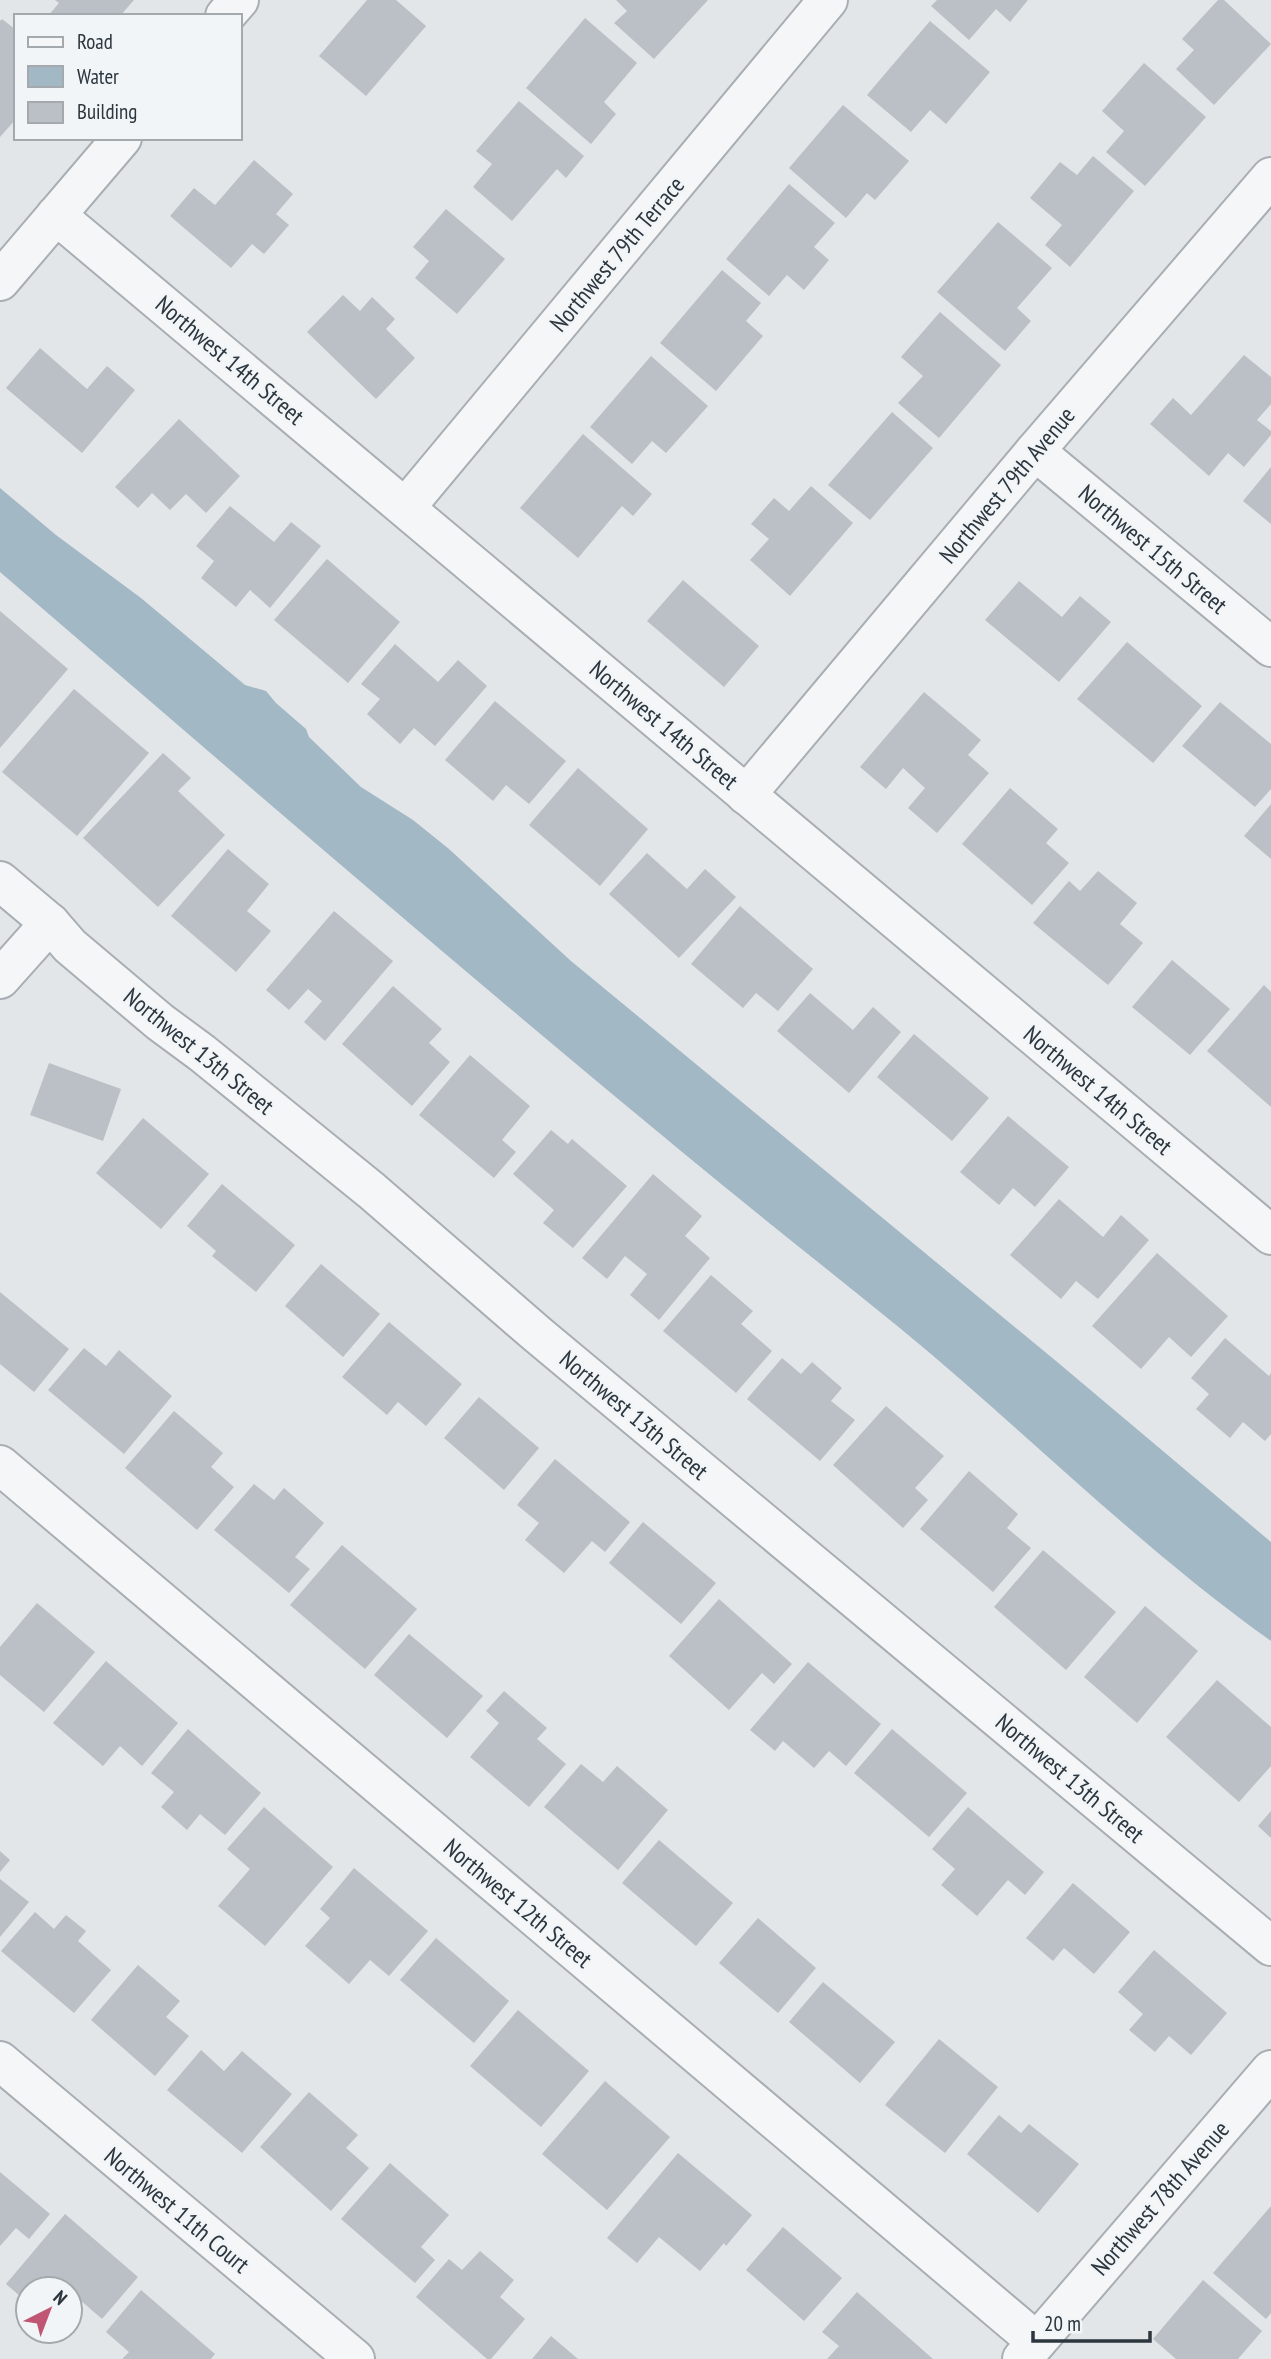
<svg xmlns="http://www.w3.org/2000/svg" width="1271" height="2359" viewBox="0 0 1271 2359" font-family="'PT Sans Narrow',sans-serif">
	<rect width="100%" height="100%" fill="#e3e6e9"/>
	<path fill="#a2b8c5" d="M0,488l56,47 85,63 104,87 21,6 10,12 30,26 3,8 52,50 52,33 36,29 122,112 485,400 215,181v99c-132,-94 -245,-209 -370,-312 -71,-58 -143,-114 -214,-173 -232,-191 -459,-388 -687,-584z"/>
	<g fill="#bac0c5">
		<path d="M55,0h79l-14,16h-72l11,-13z"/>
		<path d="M367,0h29l30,26 -60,70 -47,-40z"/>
		<path d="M616,0h92l-54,59 -40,-36 13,-12z"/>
		<path d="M937,0h91l-18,22 -14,-13 -27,31 -38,-34z"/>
		<path d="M1218,0h6l47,44 -57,61 -38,-36 18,-19 -12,-11z"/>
		<path d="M585,18l52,45 -33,39 12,12 -25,30 -65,-56z"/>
		<path d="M2,19l14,11v89l-16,18v-116z"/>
		<path d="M930,21l60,51 -44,52 -16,-14 -19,22 -44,-37z"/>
		<path d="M1144,63l62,54 -61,69 -39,-34 18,-21 -22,-20z"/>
		<path d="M519,101l65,55 -18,22 -9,-9 -45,52 -39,-34 19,-23 -16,-13z"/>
		<path d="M843,105l66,56 -34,39 -8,-7 -21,25 -57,-50z"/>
		<path d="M1093,156l41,35 -64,76 -25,-22 17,-20 -32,-27 30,-36 17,13z"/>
		<path d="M254,160l39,34 -17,20 13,11 -25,29 -12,-10 -21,24 -61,-52 24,-28 21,17z"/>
		<path d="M789,184l46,39 -21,24 15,13 -25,30 -17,-15 -18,21 -43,-37z"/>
		<path d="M446,209l59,50 -48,55 -42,-36 14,-17 -16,-14z"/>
		<path d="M998,222l54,46 -35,40 14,13 -26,30 -68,-59z"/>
		<path d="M722,270l39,33 -15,18 17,15 -47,55 -56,-48z"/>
		<path d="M343,295l17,16 12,-14 23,22 -9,10 29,29 -39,41 -69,-67z"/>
		<path d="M940,312l61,53 -62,73 -41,-35 25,-27 -22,-19z"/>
		<path d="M40,348l47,41 20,-23 28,24 -53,63 -76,-65z"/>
		<path d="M1244,355l27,22v27l-14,16 14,11v4l-27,32 -16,-14 -19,23 -59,-52 23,-26 18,17z"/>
		<path d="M651,356l57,50 -42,47 -14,-12 -20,23 -42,-37z"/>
		<path d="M892,412l41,36 -63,72 -42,-35z"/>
		<path d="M179,419l61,57 -34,37 -20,-19 -16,16 -18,-17 -14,15 -23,-21z"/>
		<path d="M583,434l69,60 -19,22 -11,-10 -44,52 -58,-50z"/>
		<path d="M1271,467v57l-28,-23z"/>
		<path d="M811,486l42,37 -63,73 -40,-36 19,-21 -18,-15 23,-26 15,13z"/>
		<path d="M230,506l44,36 17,-20 30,24 -51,62 -20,-18 -14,17 -35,-29 13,-17 -18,-15z"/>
		<path d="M327,559l73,63 -52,61 -74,-63z"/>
		<path d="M683,580l76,66 -35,41 -77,-66z"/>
		<path d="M1019,581l43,36 18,-21 31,26 -52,60 -74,-62z"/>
		<path d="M0,611l68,58 -68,79z"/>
		<path d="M1127,642l75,64 -49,57 -76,-64z"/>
		<path d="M395,644l43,38 20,-22 29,26 -52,60 -21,-18 -14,16 -33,-30 13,-15 -19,-15z"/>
		<path d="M74,689l75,64 -72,83 -75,-64z"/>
		<path d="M924,692l57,48 -13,15 21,18 -52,60 -29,-25 17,-20 -22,-20 -17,21 -26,-22z"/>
		<path d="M495,701l71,60 -37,43 -23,-19 -13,16 -48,-41z"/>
		<path d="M1220,702l51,42v45l-16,18 -73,-61z"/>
		<path d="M163,753l28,25 -13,13 47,44 -67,72 -75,-69z"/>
		<path d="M578,768l70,61 -48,57 -71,-61z"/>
		<path d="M1010,788l48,41 -12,14 23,20 -37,42 -70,-61z"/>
		<path d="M1271,804v55l-27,-23z"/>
		<path d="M228,849l41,35 -22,27 24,20 -35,41 -65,-56z"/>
		<path d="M647,853l40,36 18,-20 31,28 -57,61 -70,-64z"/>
		<path d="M1098,871l39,32 -17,21 23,19 -35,42 -75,-62 36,-42 11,10z"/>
		<path d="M740,906l73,63 -35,42 -22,-18 -13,15 -52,-44z"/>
		<path d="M334,911l59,50 -68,80 -21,-19 18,-21 -14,-12 -19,21 -23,-20z"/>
		<path d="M1172,960l58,49 -40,46 -58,-48z"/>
		<path d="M1264,985l7,7v115l-64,-56z"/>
		<path d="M393,986l49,43 -13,14 21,19 -38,44 -70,-62z"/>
		<path d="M810,993l43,37 20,-23 28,25 -52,61 -72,-62z"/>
		<path d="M914,1034l75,64 -37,43 -75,-64z"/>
		<path d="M470,1055l60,51 -28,34 14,12 -22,26 -75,-63z"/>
		<path d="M49,1063l72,26 -18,52 -73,-26z"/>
		<path d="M1008,1116l61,51 -34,40 -22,-19 -14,17 -39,-33z"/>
		<path d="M143,1118l66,56 -48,55 -65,-56z"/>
		<path d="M551,1130l17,14 4,-5 55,47 -54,62 -30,-25 11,-13 -41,-36z"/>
		<path d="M653,1174l49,42 -17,20 25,22 -51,62 -29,-25 17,-21 -22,-18 -18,23 -25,-21z"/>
		<path d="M222,1184l73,61 -39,47 -44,-36 4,-5 -29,-25z"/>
		<path d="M1059,1199l44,38 18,-22 28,25 -51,59 -22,-18 -15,18 -51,-44z"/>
		<path d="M1157,1253l71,63 -37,41 -22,-20 -28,32 -49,-43z"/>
		<path d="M321,1264l59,50 -37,43 -58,-51z"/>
		<path d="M711,1275l42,36 -12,13 31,27 -36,42 -73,-62z"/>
		<path d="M0,1292l69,57 -35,43 -34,-28z"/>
		<path d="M389,1322l73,62 -36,42 -28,-24 -11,13 -45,-38z"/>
		<path d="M1225,1338l44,38 2,-3v61l-6,7 -22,-19 -13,16 -34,-29 13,-15 -18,-16z"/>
		<path d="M84,1348l22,18 13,-16 53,46 -48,58 -76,-64z"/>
		<path d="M782,1358l19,16 11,-12 30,26 -11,13 24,19 -35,41 -73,-62z"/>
		<path d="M479,1397l60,51 -35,42 -60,-52z"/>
		<path d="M886,1406l58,50 -29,32 13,12 -25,28 -70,-63z"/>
		<path d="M174,1411l49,42 -12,14 23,20 -37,43 -72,-62z"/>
		<path d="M555,1459l75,63 -25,30 -13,-11 -28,32 -39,-33 14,-17 -22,-18z"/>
		<path d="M969,1471l49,43 -11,14 24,20 -38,44 -73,-63z"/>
		<path d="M254,1484l20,16 10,-12 40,35 -29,34 15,12 -21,24 -75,-63z"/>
		<path d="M643,1522l73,61 -35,41 -72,-61z"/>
		<path d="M342,1545l75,64 -52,60 -75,-64z"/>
		<path d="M1043,1550l73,62 -50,58 -72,-63z"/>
		<path d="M719,1599l73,65 -18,20 -12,-11 -33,37 -60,-54z"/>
		<path d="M37,1603l58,49 -51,60 -44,-37v-28z"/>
		<path d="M1145,1606l53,45 -61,72 -53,-46z"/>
		<path d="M409,1634l74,62 -36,42 -73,-63z"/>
		<path d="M106,1661l72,62 -36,43 -22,-20 -17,20 -50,-43z"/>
		<path d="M808,1662l73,62 -35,42 -17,-15 -15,17 -31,-27 -8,10 -25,-21z"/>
		<path d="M1217,1680l54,47v39l-32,36 -73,-65z"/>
		<path d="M504,1691l43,37 -10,11 29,25 -37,43 -59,-50 29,-34 -13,-12z"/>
		<path d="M188,1729l73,64 -36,42 -25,-21 -13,16 -26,-23 13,-15 -23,-19z"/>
		<path d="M892,1729l75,64 -38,44 -75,-64z"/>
		<path d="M581,1764l22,18 14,-16 51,44 -50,60 -74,-63z"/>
		<path d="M264,1807l69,60 -68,79 -47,-40 32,-37 -23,-20z"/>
		<path d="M968,1807l76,65 -19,23 -17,-15 -31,36 -36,-31 14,-16 -23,-20z"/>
		<path d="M1271,1811v27l-13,-12z"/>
		<path d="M659,1840l74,63 -37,43 -74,-63z"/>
		<path d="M0,1851l10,9 -10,12z"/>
		<path d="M354,1868l74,63 -39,45 -19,-16 -21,24 -44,-38 25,-28 -10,-9z"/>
		<path d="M0,1879l29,23 -29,35z"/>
		<path d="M1073,1883l57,49 -36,42 -30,-26 -11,13 -27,-23z"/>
		<path d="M35,1912l19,17 12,-14 20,16 -8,10 33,29 -37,43 -73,-62z"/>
		<path d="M758,1918l58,50 -38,45 -59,-50z"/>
		<path d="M436,1938l73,63 -35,42 -74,-63z"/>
		<path d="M1154,1950l73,63 -36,42 -22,-19 -14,16 -26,-22 14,-16 -25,-22z"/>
		<path d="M138,1965l42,36 -14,16 23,19 -34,40 -64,-56z"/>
		<path d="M823,1982l72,60 -35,41 -71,-61z"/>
		<path d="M518,2010l71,61 -48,56 -71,-61z"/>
		<path d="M939,2039l59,48 -53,66 -60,-48z"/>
		<path d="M201,2050l23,21 18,-20 50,43 -50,59 -75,-63z"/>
		<path d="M605,2081l65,56 -63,73 -65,-56z"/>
		<path d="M309,2092l49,43 -12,13 23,20 -38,43 -71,-64z"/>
		<path d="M999,2115l22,18 8,-9 50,40 -41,49 -71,-59z"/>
		<path d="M678,2153l74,62 -26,31 -2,-3 -24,28 -41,-34 -22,26 -30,-25z"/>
		<path d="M390,2163l59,52 -28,32 14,13 -20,23 -74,-64z"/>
		<path d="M0,2172l50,42 -21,25 -13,-11 -16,18z"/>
		<path d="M1271,2206v107l-5,6 -53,-46z"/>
		<path d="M65,2214l73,63 -36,42 -23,-20 -9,10v-20h-42v14l-22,-19z"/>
		<path d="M783,2227l59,51 -38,43 -58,-51z"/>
		<path d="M480,2251l34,29 -14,17 25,22 -34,40h-4l-71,-62 33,-38 13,11z"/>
		<path d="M1203,2280l59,51 -24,28h-62l-23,-20z"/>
		<path d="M141,2290l74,64 -4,5h-89l7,-7 -23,-20z"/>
		<path d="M857,2292l76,67h-106l12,-13 -17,-14z"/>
		<path d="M551,2336l27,23h-46z"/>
	</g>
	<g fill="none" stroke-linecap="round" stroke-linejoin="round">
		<defs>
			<g id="street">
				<path d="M225,16l14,-16"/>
				<path d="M56,215l1215,1020"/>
				<path d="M0,281l122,-143"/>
				<path d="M1035,451l236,196"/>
				<path d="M406,507l422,-507"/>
				<path d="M746,795l289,-344 236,-274"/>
				<path d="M0,881l50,42 20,23 90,76 42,31 170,138 165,143 734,612"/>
				<path d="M0,979l50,-56"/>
				<path d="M0,1465l1036,876"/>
				<path d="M0,2061l355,298"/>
				<path d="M1022,2359l249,-289"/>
			</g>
		</defs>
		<use href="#street" stroke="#a8aeb3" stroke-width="42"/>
		<use href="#street" stroke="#f5f6f8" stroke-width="38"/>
	</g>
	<g text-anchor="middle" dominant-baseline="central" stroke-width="5" stroke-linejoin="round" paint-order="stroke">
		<g font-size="24" fill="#2c363f" stroke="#f2f5f7">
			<text transform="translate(617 254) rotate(-50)">Northwest 79th Terrace</text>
			<text transform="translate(230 360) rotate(40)">Northwest 14th Street</text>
			<text transform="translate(1007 485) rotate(-50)">Northwest 79th Avenue</text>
			<text transform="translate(1153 549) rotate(40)">Northwest 15th Street</text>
			<text transform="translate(664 725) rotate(40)">Northwest 14th Street</text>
			<text transform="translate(199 1051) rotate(39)">Northwest 13th Street</text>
			<text transform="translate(1098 1090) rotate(40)">Northwest 14th Street</text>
			<text transform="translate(634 1415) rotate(40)">Northwest 13th Street</text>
			<text transform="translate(1070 1778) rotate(40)">Northwest 13th Street</text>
			<text transform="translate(518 1903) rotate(40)">Northwest 12th Street</text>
			<text transform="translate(1160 2198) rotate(-49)">Northwest 78th Avenue</text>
			<text transform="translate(177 2210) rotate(40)">Northwest 11th Court</text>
		</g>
	</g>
	<rect x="14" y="14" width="228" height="126" fill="#f2f5f7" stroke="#a3a9ad" stroke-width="2"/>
	<rect x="28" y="37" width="35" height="10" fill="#f5f6f8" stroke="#a3a9ad" stroke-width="2"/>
	<text x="77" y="49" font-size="21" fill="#2c363f">Road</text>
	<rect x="28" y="66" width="35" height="21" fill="#a2b8c5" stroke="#a3a9ad" stroke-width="2"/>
	<text x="77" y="84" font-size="21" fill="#2c363f">Water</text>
	<rect x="28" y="102" width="35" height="21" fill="#bac0c5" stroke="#a3a9ad" stroke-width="2"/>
	<text x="77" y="119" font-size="21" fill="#2c363f">Building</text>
	<g transform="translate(49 2310) rotate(42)"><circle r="33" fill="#f2f5f7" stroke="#a3a9ad" stroke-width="2"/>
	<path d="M0-5L12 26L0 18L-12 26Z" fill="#c05674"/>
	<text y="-10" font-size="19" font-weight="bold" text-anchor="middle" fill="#2c363f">N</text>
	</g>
	<path d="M1033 2331v10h117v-10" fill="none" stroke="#2c363f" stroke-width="3.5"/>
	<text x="1044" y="2331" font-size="21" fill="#2c363f" stroke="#f2f5f7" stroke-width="5" paint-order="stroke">20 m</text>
</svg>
